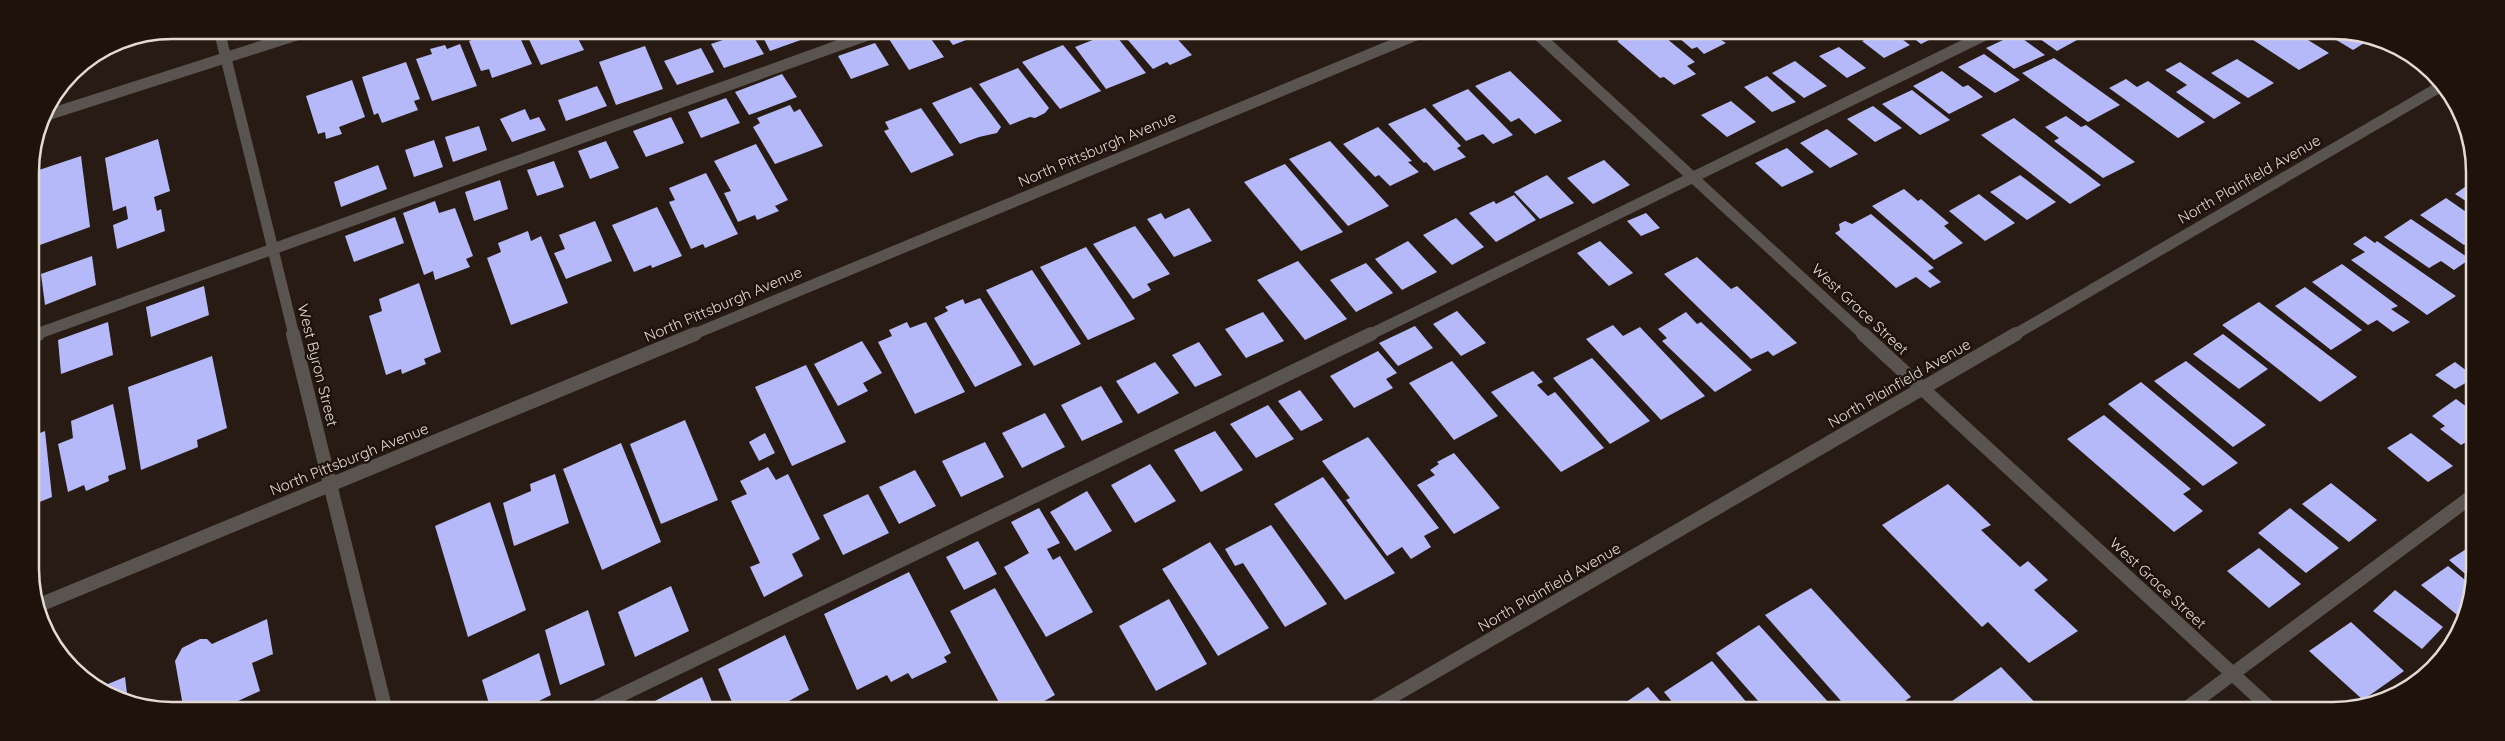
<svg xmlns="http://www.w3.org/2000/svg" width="2505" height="741" viewBox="0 0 2505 741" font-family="Quicksand,sans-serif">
	<rect width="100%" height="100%" fill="#281b14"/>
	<g fill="#b6b9f9">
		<path d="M487,31h30l15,33 -40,14 -3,-9 -8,2 -12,-30 14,-5 -2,-3z"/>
		<path d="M525,31h49l10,19 -43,15z"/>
		<path d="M595,31h9l2,4 -14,5 -5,-7z"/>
		<path d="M750,31l14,23 -40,14 -13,-24z"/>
		<path d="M760,31h46l3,6 -39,14z"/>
		<path d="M910,32h16l18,25 -35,13 -20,-31z"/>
		<path d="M943,32h44l-34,13z"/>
		<path d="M1113,32l33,41 -40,16 -31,-42z"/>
		<path d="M1121,32h50l21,23 -22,10 -3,-3 -14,7z"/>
		<path d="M1624,33h36l35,29 -8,4 9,8 -22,11 -10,-8 -4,1 -43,-37 11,-5z"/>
		<path d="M1673,33h49l2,2 -6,3 8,5 -22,11 -7,-7 -5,2z"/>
		<path d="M1877,34h18l15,11 -26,13 -22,-17z"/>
		<path d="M1908,34h33l-20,10z"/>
		<path d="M2016,34l29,21 -31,14 -28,-21z"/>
		<path d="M2033,34h36l8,6 -20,11z"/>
		<path d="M2244,34l56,1 29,18 -30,17z"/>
		<path d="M2328,35h42l4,2 -21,13z"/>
		<path d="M875,43l14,22 -38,14 -13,-23z"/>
		<path d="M460,44l17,42 -45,15 -16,-42 16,-5 -2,-5 15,-4 2,4z"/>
		<path d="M1063,45l38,46 -41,18 -38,-47z"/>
		<path d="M645,46l18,43 -47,16 -17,-43z"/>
		<path d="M1839,47l27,21 -19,10 -28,-22z"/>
		<path d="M701,48l13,24 -37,13 -13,-24z"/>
		<path d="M1984,54l36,26 -25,13 -37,-26z"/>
		<path d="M2054,58l66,47 -32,17 -66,-49z"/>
		<path d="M2237,59l37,24 -26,15 -37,-25z"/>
		<path d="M1795,61l32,25 -23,12 -32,-25z"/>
		<path d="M406,62l14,37 -6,2 4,9 -36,13 -4,-10 -4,2 -12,-38z"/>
		<path d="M2180,62l61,41 -27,16 -38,-27 11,-7 -22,-15z"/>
		<path d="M1018,68l31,40 -4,5 -10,5 -5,-1 -20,8 -31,-41z"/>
		<path d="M1510,71l52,50 -27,13 -16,-16 -8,4 -36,-36z"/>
		<path d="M1942,71l21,16 5,-2 15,12 -34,17 -36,-28z"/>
		<path d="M782,74l15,23 -48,18 -14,-23z"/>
		<path d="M1767,76l29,26 -24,10 -28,-25z"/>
		<path d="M2126,79l11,8 11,-6 57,41 -27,16 -69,-50z"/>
		<path d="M352,80l13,37 -26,10 3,7 -16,5 -1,-7 -7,2 -12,-38z"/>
		<path d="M597,86l10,20 -41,15 -8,-21z"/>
		<path d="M971,87l30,40 -4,6 -18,4 -19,7 -28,-41z"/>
		<path d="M1468,89l45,46 -20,9 -10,-10 -17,7 -34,-36z"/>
		<path d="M1912,90l38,30 -30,15 -38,-31z"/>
		<path d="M726,98l14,25 -39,15 -13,-26z"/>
		<path d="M1731,101l25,21 -29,15 -26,-22z"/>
		<path d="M790,105l4,7 6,-3 23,37 -48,18 -22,-37 7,-4 -3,-5z"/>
		<path d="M1873,106l29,22 -27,14 -28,-23z"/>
		<path d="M921,108l33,47 -43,18 -27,-42 5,-2 -4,-7z"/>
		<path d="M1425,108l36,38 -4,2 9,9 -32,14 -8,-9 -2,1 -36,-39z"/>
		<path d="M525,109l5,11 9,-3 7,13 -34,12 -12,-23z"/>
		<path d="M2066,116l15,11 5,-2 49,37 -32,16 -49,-37 5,-3 -14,-11z"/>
		<path d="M671,117l13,26 -38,14 -13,-26z"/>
		<path d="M2014,118l87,67 -31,19 -89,-69z"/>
		<path d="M479,126l8,24 -34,12 -8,-25z"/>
		<path d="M1378,127l34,34 -4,1 11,10 -29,14 -11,-11 -4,2 -32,-33z"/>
		<path d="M1827,129l31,25 -28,14 -30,-25z"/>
		<path d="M158,139l12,52 -16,6 3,14 4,-2 4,22 -48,18 -4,-24 15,-6 -2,-13 -13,5 -8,-53z"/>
		<path d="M434,140l9,27 -29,10 -9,-27z"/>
		<path d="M606,141l13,27 -29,11 -12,-28z"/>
		<path d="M1330,141l59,65 -41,20 -59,-67z"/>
		<path d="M756,144l32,56 -13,6 4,5 -22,9 -2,-5 -17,7 -14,-29 7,-2 -17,-30z"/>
		<path d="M1787,148l27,24 -32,15 -27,-24z"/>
		<path d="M81,156l9,71 -53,19 -7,-73z"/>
		<path d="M1604,160l26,25 -37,19 -26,-26z"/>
		<path d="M554,161l10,26 -27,9 -10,-26z"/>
		<path d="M1285,164l58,68 -42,19 -57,-69z"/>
		<path d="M378,165l9,24 -46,18 -7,-25z"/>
		<path d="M706,173l32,61 -33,14 -2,-4 -12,5 -22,-47 6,-2 -6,-12z"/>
		<path d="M1547,175l27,28 -34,16 -26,-27z"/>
		<path d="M2020,175l36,27 -29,18 -37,-28z"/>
		<path d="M500,180l8,29 -34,12 -9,-29z"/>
		<path d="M2472,182v23l-17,-11z"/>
		<path d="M1904,189l14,12 3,-2 28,24 -5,3 19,17 -29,17 -62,-54z"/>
		<path d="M1979,194l36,29 -30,18 -36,-30z"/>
		<path d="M1514,195l22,25 -40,22 -27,-29 25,-12 2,3z"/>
		<path d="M2446,198l26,18v24l-8,5 -44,-30z"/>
		<path d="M435,201l4,12 16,-5 18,48 -7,3 4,8 -35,13 -2,-9 -9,4 -21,-62z"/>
		<path d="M657,207l25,49 -30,12 -1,-3 -17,7 -22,-47z"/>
		<path d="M1189,208l23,33 -38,16 -27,-38 14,-6 4,6z"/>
		<path d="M1646,213l14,15 -19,8 -14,-15z"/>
		<path d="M1871,214l63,54 -6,3 13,11 -11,6 -14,-11 -20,11 -61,-55 5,-3 -1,-6 6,-3 7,3z"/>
		<path d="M395,217l9,26 -50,19 -9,-26z"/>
		<path d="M1456,218l28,29 -32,18 -29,-30z"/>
		<path d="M2411,219l59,40 -16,11 -13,-9 -12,7 -45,-31z"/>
		<path d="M595,221l17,40 -46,18 -12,-26 11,-4 -6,-14z"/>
		<path d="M1135,226l35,48 -23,10 4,6 -18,9 -40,-55z"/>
		<path d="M528,231l3,10 10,-5 27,67 -57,22 -24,-67 14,-6 -3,-9z"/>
		<path d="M2365,236l10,7 2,-2 79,55 -29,19 -76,-55 14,-8 -12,-8z"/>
		<path d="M1408,241l29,31 -35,18 -27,-31z"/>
		<path d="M1600,241l33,32 -24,13 -32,-33z"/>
		<path d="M1086,247l49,72 -47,21 -48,-73z"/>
		<path d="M92,256l4,29 -51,20 -4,-31z"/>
		<path d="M1697,257l34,32 6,-3 60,57 -24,13 -5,-5 -17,8 -87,-85z"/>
		<path d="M1298,261l49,58 -42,21 -48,-60z"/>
		<path d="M1366,263l27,30 -37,19 -26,-32z"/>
		<path d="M2342,264l56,42 -7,3 19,13 -17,10 -16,-12 -9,5 -56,-43z"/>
		<path d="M1032,270l49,74 -47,22 -48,-76z"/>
		<path d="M419,283l22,69 -17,7 2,5 -24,10 -1,-5 -15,6 -17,-59 13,-5 -3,-12z"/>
		<path d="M204,286l5,29 -58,22 -5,-30z"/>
		<path d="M2305,287l57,43 -31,20 -56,-44z"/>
		<path d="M980,298l42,67 -47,22 -41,-69 14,-7 -3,-4 18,-8 2,5z"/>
		<path d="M2259,302l98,75 -37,25 -98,-77z"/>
		<path d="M1457,311l29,32 -25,13 -28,-32z"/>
		<path d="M1263,312l21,29 -38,17 -21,-29z"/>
		<path d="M1686,312l11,12 4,-2 51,48 -37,22 -53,-51 5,-3 -9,-9z"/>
		<path d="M108,322l5,33 -52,19 -3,-34z"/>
		<path d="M907,322l3,6 16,-6 39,70 -50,22 -37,-72 14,-6 -3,-6z"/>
		<path d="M1613,325l10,11 17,-9 65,69 -44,24 -75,-81z"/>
		<path d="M1415,326l18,22 -35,18 -19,-23z"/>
		<path d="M2223,334l45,35 -29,20 -46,-35z"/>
		<path d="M862,341l20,32 -19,10 5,8 -30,15 -24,-42z"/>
		<path d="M1199,342l23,33 -27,12 -23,-32z"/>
		<path d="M1378,351l19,22 -11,6 7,9 -39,20 -24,-32z"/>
		<path d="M212,356l15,72 -30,12 1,7 -57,23 -13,-83z"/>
		<path d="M1592,358l58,63 -40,23 -57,-66z"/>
		<path d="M1452,361l46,55 -44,24 -45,-57z"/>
		<path d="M2186,361l80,64 -33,22 -79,-66z"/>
		<path d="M31,362l6,32 -5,2z"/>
		<path d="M1155,362l24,31 -41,21 -22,-33z"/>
		<path d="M2455,362l16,12v6l-16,9 -20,-14z"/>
		<path d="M806,365l40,77 -54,24 -37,-79z"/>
		<path d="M1533,371l10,11 -6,3 11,11 7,-4 49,56 -43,24 -70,-80z"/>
		<path d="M2141,382l97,81 -35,23 -95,-82z"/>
		<path d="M1101,386l22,36 -41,19 -21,-36z"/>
		<path d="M1300,390l23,30 -22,11 -23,-30z"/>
		<path d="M2456,399l15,11v36l-5,-4 -5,3 -21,-16 5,-3 -13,-10z"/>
		<path d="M113,404l13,65 -18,7 1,5 -23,10 -2,-6 -16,7 -10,-48 15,-6 -2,-17z"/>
		<path d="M1268,405l26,34 -38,19 -26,-34z"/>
		<path d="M1045,413l20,34 -43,21 -20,-35z"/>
		<path d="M2104,415l87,74 -8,5 20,17 -29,21 -107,-93z"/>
		<path d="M685,420l33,80 -57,24 -31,-80z"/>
		<path d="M45,431l7,66 -20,8v-69z"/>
		<path d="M1215,431l28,39 -42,22 -27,-42z"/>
		<path d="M765,433l10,20 -16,8 -10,-19z"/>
		<path d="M2411,433l42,33 -25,16 -41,-34z"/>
		<path d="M1368,437l71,91 -15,8 7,11 -20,12 -9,-12 -15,9 -41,-56 4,-2 -28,-37z"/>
		<path d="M985,442l19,35 -43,20 -19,-36z"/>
		<path d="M621,443l40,99 -59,28 -39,-101z"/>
		<path d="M1454,453l46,55 -46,26 -37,-49 18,-10 -5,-5 9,-6 -2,-2z"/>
		<path d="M1150,464l26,37 -41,22 -24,-38z"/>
		<path d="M768,467l8,13 12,-6 32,65 -28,15 11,22 -39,21 -14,-30 10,-4 -29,-62 16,-7 -7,-13z"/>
		<path d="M915,470l21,36 -37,18 -20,-37z"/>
		<path d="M555,474l14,49 -55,23 -11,-43 28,-12 -1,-7z"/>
		<path d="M1323,477l72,96 -50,27 -71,-96z"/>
		<path d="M2331,483l46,37 -28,22 -47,-38z"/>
		<path d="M1948,484l43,41 -10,5 39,37 8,-6 20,19 -14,10 44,41 -49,32 -41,-41 -6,5 -100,-102z"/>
		<path d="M1087,491l25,40 -37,20 -25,-39z"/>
		<path d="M868,494l21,39 -46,22 -20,-40z"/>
		<path d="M490,502l36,108 -58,27 -33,-111z"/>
		<path d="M1039,508l21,35 -13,6 6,11 7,-4 33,56 -47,25 -42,-70 25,-14 -18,-31z"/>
		<path d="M2290,508l49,40 -33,25 -48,-40z"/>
		<path d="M1271,525l56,79 -42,23 -42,-64 -8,3 -10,-17z"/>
		<path d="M978,541l19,33 -33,16 -18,-33z"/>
		<path d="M1210,542l59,86 -51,28 -56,-87z"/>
		<path d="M2471,546l-1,11v21l-21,-18z"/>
		<path d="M2259,548l42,36 -32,24 -42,-37z"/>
		<path d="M2448,566l22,18v22l-8,13 -41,-34z"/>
		<path d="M909,572l42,81 -7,4 3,5 -35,17 -4,-6 -17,9 -4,-7 -30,15 -33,-76z"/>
		<path d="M671,586l18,45 -54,26 -17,-45z"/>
		<path d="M995,588l60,107 -23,13h-30l-52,-97z"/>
		<path d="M1811,588l100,109 -20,13h-42l-84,-95z"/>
		<path d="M2395,590l48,37 -21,22 -49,-38z"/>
		<path d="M1169,599l38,65 -51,27 -37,-65z"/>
		<path d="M588,610l17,55 -45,20 -15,-55z"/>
		<path d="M267,619l6,35 -21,9 8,28 -33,15h-44l-8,-45 7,-13 18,-9h7l5,5z"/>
		<path d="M2351,622l53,49 -41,29 -54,-49z"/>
		<path d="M1759,625l71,79 -4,6h-60l-50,-57z"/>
		<path d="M785,635l24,55 -33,18 -42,-1 -16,-38z"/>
		<path d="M539,653l12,42 -24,12h-37l-8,-27z"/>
		<path d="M1712,661l41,49 -75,-1 -14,-17z"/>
		<path d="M2001,667l41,43h-98l-2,-2z"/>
		<path d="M125,677l3,25 -25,-16z"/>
		<path d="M702,677l12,30h-64l-1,-3z"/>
		<path d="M1648,687l19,22h-51z"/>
	</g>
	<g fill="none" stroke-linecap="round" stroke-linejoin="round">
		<g stroke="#59544f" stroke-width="11">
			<path d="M219,30l75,305"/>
			<path d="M1536,33l328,302"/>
			<path d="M41,117l271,-87"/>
			<path d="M34,335l842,-303"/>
			<path d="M692,335l729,-302"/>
			<path d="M1369,335l618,-301"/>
			<path d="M2014,335l429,-250"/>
		</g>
		<g stroke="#59544f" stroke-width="14">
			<path d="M293,334l92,373"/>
			<path d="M1863,334l410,377"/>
			<path d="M31,336l7,-2"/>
			<path d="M37,606l658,-272"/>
			<path d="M596,707l775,-373"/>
			<path d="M1371,709l645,-375"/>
			<path d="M2184,710l287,-213"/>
		</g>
	</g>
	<g text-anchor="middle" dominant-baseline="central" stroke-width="5" stroke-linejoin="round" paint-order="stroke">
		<g font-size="15" fill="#e3dad5" stroke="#1e120b">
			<text transform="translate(1097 149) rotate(-23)">North Pittsburgh Avenue</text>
			<text transform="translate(2249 179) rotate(-30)">North Plainfield Avenue</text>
			<text transform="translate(723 304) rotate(-23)">North Pittsburgh Avenue</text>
			<text transform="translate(1860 309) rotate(43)">West Grace Street</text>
			<text transform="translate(318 365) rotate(76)">West Byron Street</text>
			<text transform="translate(1899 383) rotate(-30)">North Plainfield Avenue</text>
			<text transform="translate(349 459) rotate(-22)">North Pittsburgh Avenue</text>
			<text transform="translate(2158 583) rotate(43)">West Grace Street</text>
			<text transform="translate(1549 587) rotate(-30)">North Plainfield Avenue</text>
		</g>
	</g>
	<path d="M0 0H2505V741H0ZM172 39H2333A133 133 0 0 1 2466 172V569A133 133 0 0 1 2333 702H172A133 133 0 0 1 39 569V172A133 133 0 0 1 172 39Z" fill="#1e120b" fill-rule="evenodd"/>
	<path fill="none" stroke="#e3dad5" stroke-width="2.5" d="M172 39H2333A133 133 0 0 1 2466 172V569A133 133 0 0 1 2333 702H172A133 133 0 0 1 39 569V172A133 133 0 0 1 172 39Z"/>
</svg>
